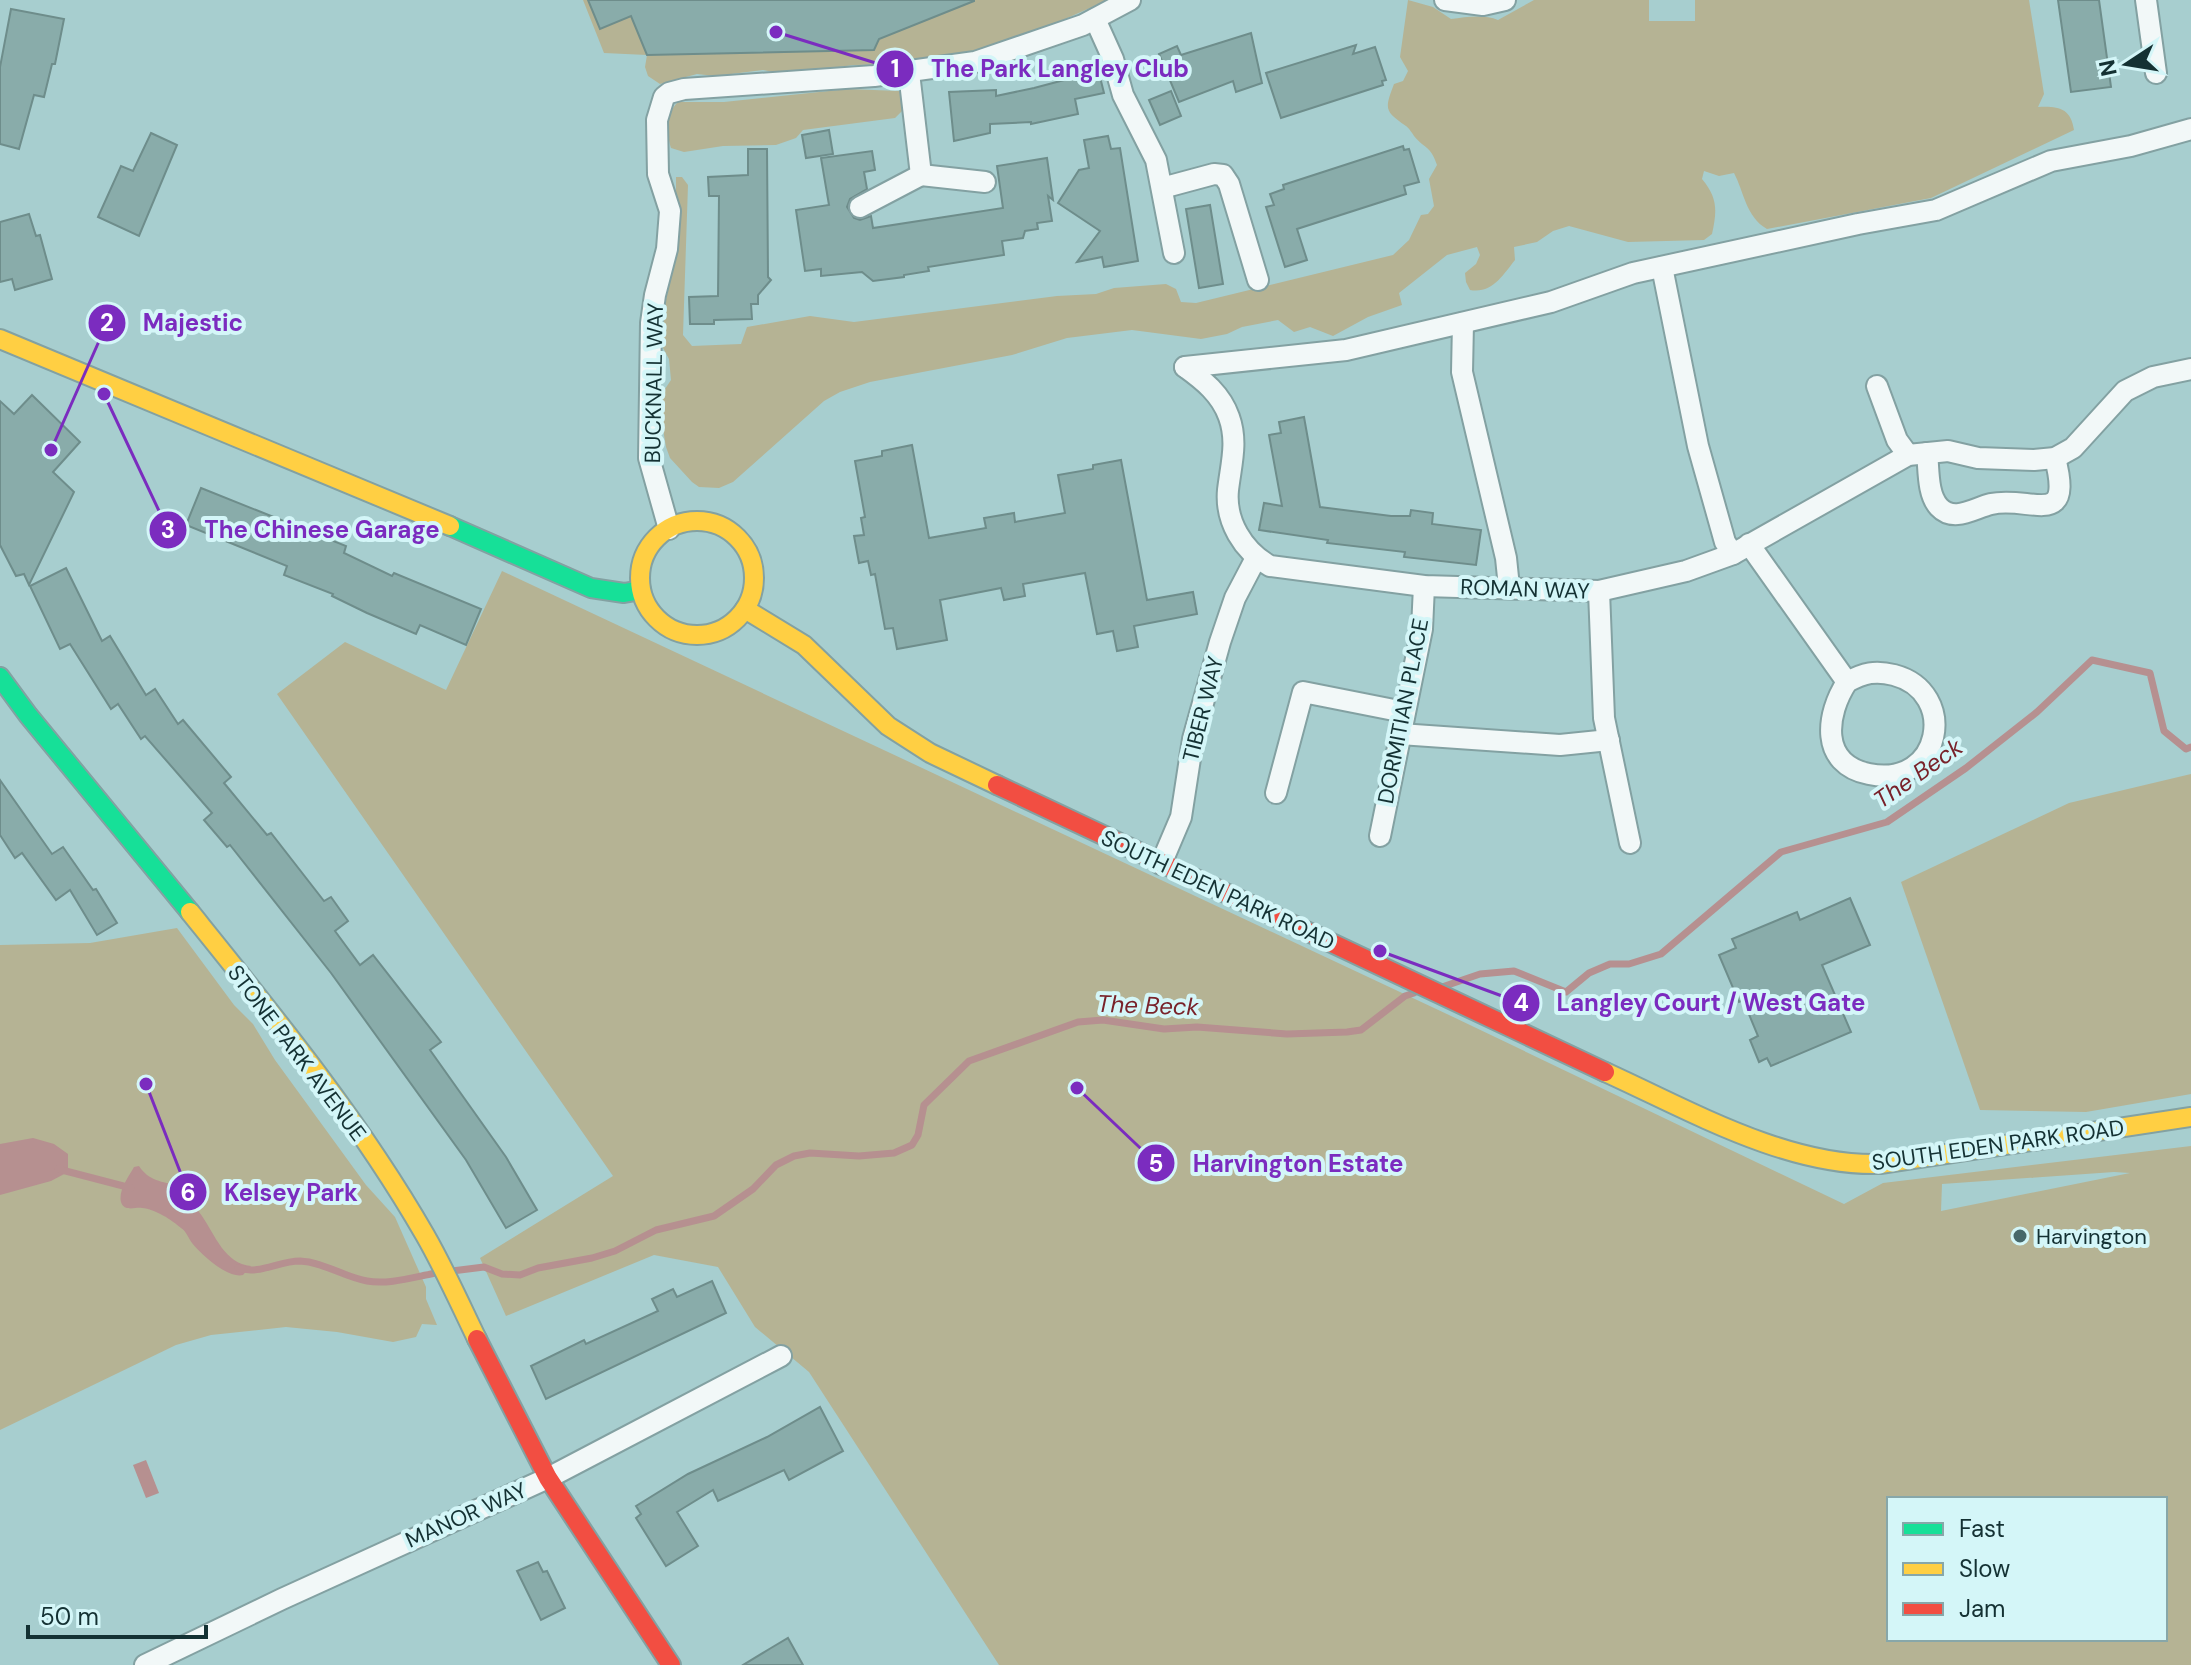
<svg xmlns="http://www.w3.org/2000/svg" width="2191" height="1665" viewBox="0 0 2191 1665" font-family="'DM Sans',sans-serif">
	<rect width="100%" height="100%" fill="#a7cecf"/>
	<g fill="#b5b394" fill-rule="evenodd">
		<path d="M583,0h525l-61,27 -50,17 -43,12 -59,8 -41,1 -70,9 -21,-4 -48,6 -18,-2 -37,10 -12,-8 -3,-9 2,-12 -43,-2z"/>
		<path d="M1408,0l25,7 18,12c15,-2 33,-5 47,1l36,-20h115v21h46v-21h334l15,94 -6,13c20,-1 33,1 36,23l-143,68 -164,31c-21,-12 -23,-37 -33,-56l-15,3 -15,-5 -2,8c16,19 15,32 10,55l-8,6 -76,2 -59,-16 -16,5 -16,11 -23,5 1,13c-12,15 -23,34 -45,30l-4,-8 -1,-9 11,-9 4,-9 -3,-8 -30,8 -48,38 3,12 -34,12 -35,19 -23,-9 -16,5 -16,-12 -36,7 -15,7 -26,5 -69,-9 -65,8 -55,17 -142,27 -30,10 -16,9 -91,81 -14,6 -20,-1 -7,-5 -22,-24 -4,-11 -3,-18v-37l8,-12 -2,-21 -6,-11 1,-39 12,-56v-76h6l6,8 -5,150 9,11 49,-2 6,-17 63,-11 44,6 203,-26 39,-2 18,-6 52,-4 10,5 5,13 15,1 197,-48 16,-15 12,-25 7,-1 6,-8 -5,-27 8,-14c-7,-20 -11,-15 -23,-29 -1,-2 -6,-9 -8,-10 -21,-15 -22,-16 -12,-42l9,-3 5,-10 -8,-14z"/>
		<path d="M848,89l51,2 4,4 2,13 -10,10 -92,12 -7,8 -20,7 -53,1 -39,6 -13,-4c-5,-13 -4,-37 7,-46h46z"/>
		<path d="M502,571l947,444 395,189 39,-21 308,-37v519h-1192l-190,-293 -54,-45 -37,-60 -64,-12 -148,61 -26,-58 133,-82 -336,-482 68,-52 101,48zM2114,1172l16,1 -189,38 1,-27zM1889,1499h276v140h-276z"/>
		<path d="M2191,774v320l-105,18 -106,-2 -79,-228 168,-79z"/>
		<path d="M177,928l57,77 19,19 22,36 91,125 29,32 31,70v12l11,26 -15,-1 -6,13 -23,5 -56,-10 -51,-5 -75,8 -35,10 -176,85v-485l90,-2z"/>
	</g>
	<g fill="#b69090">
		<path d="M33,1138l21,6 14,10v18l-17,9 -51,14v-51z"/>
		<path d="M139,1166c10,15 23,16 39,19 8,11 17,21 24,31 13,19 23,48 49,50l-8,9c-15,4 -41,-20 -51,-32 -4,-5 -5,-11 -11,-15 -9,-8 -26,-19 -39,-20 -7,-1 -18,4 -21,-6 -3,-11 8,-26 13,-35z"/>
		<path d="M146,1460l13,33 -13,5 -13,-33z"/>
	</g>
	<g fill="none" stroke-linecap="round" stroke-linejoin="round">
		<g stroke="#b69090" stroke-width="7">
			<path d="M1442,987l38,-13 34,-3 52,21 23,-19 21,-9h19l32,-10 120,-102 106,-30 79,-54 71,-56 55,-52 58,13 14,58 22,18 5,-2"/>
			<path d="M58,1169l73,19"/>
			<path d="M238,1268c22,7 40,-7 62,-7 23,1 44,16 67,20 21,4 47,-4 69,-8"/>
			<path d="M452,1271l32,-4 18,7 18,1 18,-7 54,-10 23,-7 41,-21 58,-14 39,-27 23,-24 18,-9 16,-3 49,3 35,-3 18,-8 6,-10 6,-30 45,-44 109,-39 25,-2 61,9 33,-2 90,7 60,-2 14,-2 44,-34 9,-3"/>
		</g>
	</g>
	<g fill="#89acaa" stroke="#6e8d8b" stroke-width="2">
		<path d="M588,0h386v1l-95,38 -5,11 -227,5 -16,-39 -31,13z"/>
		<path d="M2058,0h41l12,87 -40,5z"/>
		<path d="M11,9l53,10 -9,45h-3l-8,33 -10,-2 -15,54 -19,-5v-77z"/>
		<path d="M1251,33l11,50 -26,9 -3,-11 -54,21 -20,-48 18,-8 4,9z"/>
		<path d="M1356,45l-3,9 22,-7 11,33 -4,1 1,4 -102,33 -15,-45z"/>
		<path d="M1096,61l8,32 -29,6 3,15 -47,10v-2l-41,2v9l-36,8 -5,-49 47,-2v6l38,-8 34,-9 -3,-11z"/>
		<path d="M1171,91l10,25 -21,9 -11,-25z"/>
		<path d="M829,130l4,24 -27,4 -4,-23z"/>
		<path d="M151,133l26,12 -38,91 -41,-19 23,-51 12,5z"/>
		<path d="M1108,136l3,13 9,-1 18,113 -34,6 -2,-10 -25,5 23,-31 -42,-28 21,-33 10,-2 -5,-28z"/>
		<path d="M1403,146l1,4 5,-1 10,33 -15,4 2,8 -109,35 10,31 -22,7 -19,-60 8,-2 -4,-11 14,-5 -1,-4z"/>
		<path d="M748,149h19l1,128 3,3 -13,15v9h-7l1,15 -38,1v4h-24l-1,-27 29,-1 1,-100h-10l-1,-19 40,-2z"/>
		<path d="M872,151l3,19 -11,2 3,17 -17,10 -3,8 7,11 6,2 11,-4 2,12 130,-20 -6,-42 50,-8 6,42 -5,-4 4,25 -15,2 1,6 -13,2 -2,7 -21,3 2,14 -76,12 1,4 -25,4v2l-31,4 -11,-9 -41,4v-7l-16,2 -9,-61 33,-5 -8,-47z"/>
		<path d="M1210,205l13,79 -24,4 -13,-79z"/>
		<path d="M29,214l7,22 4,-1 12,44 -37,11 -3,-11 -12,3v-60z"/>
		<path d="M32,395l48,47 -27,30 21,20 -45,93 -5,-11 -8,2 -16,-31v-144l14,13z"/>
		<path d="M1304,417l16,90 71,9h19l1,-6 22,3 -1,11 49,6 -5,35 -72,-8 1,-5 -78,-9 1,-3 -69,-10 5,-27 18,3 -13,-71 12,-2 -2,-11z"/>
		<path d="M912,445l17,93 57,-10 -2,-10 30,-5 1,9 50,-9 -7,-38 35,-6v-4l28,-5 26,140 46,-8 4,22 -63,12 4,21 -21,4 -4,-20 -16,3 -12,-61 -62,11 2,12 -21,4 -3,-12 -61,12 7,40 -50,9 -4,-21 -8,1 -10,-55 -4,1 -3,-14 -9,2 -5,-27 10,-1 -3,-17 4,-1 -10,-56 27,-5v-5z"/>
		<path d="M201,488l145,58 -2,7 48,23 2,-3 87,36 -15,36 -46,-20 -4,9 -49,-21 -35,-17 1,-2 -49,-19 3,-9 -101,-41z"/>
		<path d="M66,568l36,73 8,-5 36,59 9,-6 23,35 5,-4 48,57 -7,6 43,52 4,-2 53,68 7,-4 17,24 -13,10 25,34 13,-10 68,87 -11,8 76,107 31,53 -31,18 -40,-68 -135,-187 -101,-128 -3,2 -23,-27 8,-7 -67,-77 -4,3 -23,-35 -7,5 -41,-65 -10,5 -30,-63z"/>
		<path d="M0,780l52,74 11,-7 30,43 3,-1 21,34 -20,12 -27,-45 -14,10 -34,-47 -7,5 -15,-23z"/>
		<path d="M1850,898l20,47 -48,20 29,67 -80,34 -4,-8 -8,4 -9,-22 8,-4 -15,-36 -4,2 -20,-47 17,-7 -4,-9 65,-27 3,8z"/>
		<path d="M712,1281l14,32 -180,86 -15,-33 53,-26 2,4 72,-33 -6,-12 21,-10 4,8z"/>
		<path d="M820,1407l23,44 -54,29 -5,-10 -66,31 -5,-11 -36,22 21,34 -32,20 -30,-48 5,-4 -5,-8 52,-32 79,-37z"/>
		<path d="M538,1562l5,10 4,-1 18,37 -24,12 -24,-49z"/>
		<path d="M788,1638l15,27h-60l28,-17z"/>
	</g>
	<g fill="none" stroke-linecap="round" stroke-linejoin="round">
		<defs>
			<g id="street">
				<path d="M1445,0l38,5 22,-5"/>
				<path d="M2146,0l10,73"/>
				<path d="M1095,19l18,40 10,36 33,65 18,93"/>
				<path d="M921,175l64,7"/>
				<path d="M1162,188l52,-14 9,1 6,9 29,96"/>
				<path d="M860,207l61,-32 -12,-102"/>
				<path d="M1662,267l36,179 27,96 8,12"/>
				<path d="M1463,323l-1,49 44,186 3,29"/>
				<path d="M1185,367c18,13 36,27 44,50 9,25 2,47 -1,73 -3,31 15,61 42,76l154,20 175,5 87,-20 47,-17 175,-99 40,-4 30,7 56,2 21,-2 18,-10 52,-57 28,-14 38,-8"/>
				<path d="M1185,367l161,-17 205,-48 82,-29 225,-49 78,-14 115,-49 80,-15 60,-17"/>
				<path d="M1877,386l20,54 11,15"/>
				<path d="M1927,453c2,16 0,41 12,54 15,16 35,1 52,-3 39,-9 83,27 64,-46"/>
				<path d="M669,529l-20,-71 2,-135 4,-28 12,-46 3,-38 -12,-37 -1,-54 7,-23 5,-4 15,-4 190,-13 101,-14 108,-37 47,-25"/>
				<path d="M1749,544l98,138c-21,32 -28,82 22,92 73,15 90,-82 25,-99 -19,-5 -30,-2 -47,7"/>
				<path d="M1599,591l5,127 26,125"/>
				<path d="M1400,734l160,11 49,-5"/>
				<path d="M1276,793l27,-101 101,20"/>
				<path d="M1380,836l42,-207 2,-43"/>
				<path d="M1161,864l20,-47 12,-78 27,-97 15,-44 21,-40"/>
				<path d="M145,1665l137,-66 266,-121 233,-122"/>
			</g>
			<g id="fast">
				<path d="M450,526l141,62 33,5 17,-3"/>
				<path d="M0,677l28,38 162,197"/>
			</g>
			<g id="slow">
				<path d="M0,339l450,187"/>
				<circle cx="697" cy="578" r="57"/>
				<path d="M745,609l59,36 84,81 42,27 67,32"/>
				<path d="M190,912c83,103 169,208 235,323 19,33 35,69 52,104"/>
				<path d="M1605,1072c84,38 182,95 275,92l311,-47"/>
			</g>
			<g id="jam">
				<path d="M997,785l608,287"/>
				<path d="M477,1339l71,139 123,187"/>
			</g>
		</defs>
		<use href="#street" stroke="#83a1a2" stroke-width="24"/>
		<use href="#fast" stroke="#83a1a2" stroke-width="22"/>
		<use href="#slow" stroke="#83a1a2" stroke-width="22"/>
		<use href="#jam" stroke="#83a1a2" stroke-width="22"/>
		<use href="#street" stroke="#f2f8f8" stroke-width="20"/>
		<use href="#fast" stroke="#16e098" stroke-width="18"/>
		<use href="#slow" stroke="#ffcf43" stroke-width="18"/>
		<use href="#jam" stroke="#f24e42" stroke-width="18"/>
	</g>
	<circle fill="#47686a" stroke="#d4f6f8" stroke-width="3" cx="2020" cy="1236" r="8"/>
	<g text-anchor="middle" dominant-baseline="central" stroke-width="8" stroke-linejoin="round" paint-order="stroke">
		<g font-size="22" fill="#143133" stroke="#d4f6f8">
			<text transform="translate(654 383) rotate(-89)">BUCKNALL WAY</text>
			<text transform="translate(1525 589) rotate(2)">ROMAN WAY</text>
			<text transform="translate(1203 709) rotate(-76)">TIBER WAY</text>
			<text transform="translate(1403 711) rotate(-79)">DORMITIAN PLACE</text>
			<text transform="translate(1218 890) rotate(25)">SOUTH EDEN PARK ROAD</text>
			<text transform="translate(297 1053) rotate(53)">STONE PARK AVENUE</text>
			<text transform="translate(1998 1145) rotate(-8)">SOUTH EDEN PARK ROAD</text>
			<text transform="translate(466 1515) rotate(-24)">MANOR WAY</text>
		</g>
		<g font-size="22" fill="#143133" stroke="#d4f6f8" text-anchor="start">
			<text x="2036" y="1236">Harvington</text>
		</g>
		<g font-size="24" font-style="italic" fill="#79222a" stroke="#d4f6f8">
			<text transform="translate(1918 773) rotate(-35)">The Beck</text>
			<text transform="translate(1148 1005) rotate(2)">The Beck</text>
		</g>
	</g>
	<path fill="none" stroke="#7b2cbf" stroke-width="3" d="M776 32L895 69M51 450L107 323M104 394L168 530M1380 951L1521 1003M1077 1088L1156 1163M146 1084L188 1192"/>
	<g fill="#7b2cbf" stroke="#d4f6f8" stroke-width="3">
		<circle cx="776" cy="32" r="8"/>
		<circle cx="51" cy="450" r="8"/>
		<circle cx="104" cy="394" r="8"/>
		<circle cx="1380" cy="951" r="8"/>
		<circle cx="1077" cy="1088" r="8"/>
		<circle cx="146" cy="1084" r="8"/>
		<circle cx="895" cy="69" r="20"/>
		<circle cx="107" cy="323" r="20"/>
		<circle cx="168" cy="530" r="20"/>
		<circle cx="1521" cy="1003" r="20"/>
		<circle cx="1156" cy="1163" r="20"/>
		<circle cx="188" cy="1192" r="20"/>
	</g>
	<g font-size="24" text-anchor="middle" font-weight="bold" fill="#fff">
		<text x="895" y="77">1</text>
		<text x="107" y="331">2</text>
		<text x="168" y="538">3</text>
		<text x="1521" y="1011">4</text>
		<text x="1156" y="1172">5</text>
		<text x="188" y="1201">6</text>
	</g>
	<g font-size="24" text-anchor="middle" font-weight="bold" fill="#7b2cbf" stroke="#d4f6f8" stroke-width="8" stroke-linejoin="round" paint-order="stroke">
		<text x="1060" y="77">The Park Langley Club</text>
		<text x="193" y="331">Majestic</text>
		<text x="322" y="538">The Chinese Garage</text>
		<text x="1711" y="1011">Langley Court / West Gate</text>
		<text x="1298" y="1172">Harvington Estate</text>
		<text x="291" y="1201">Kelsey Park</text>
	</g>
	<rect x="1887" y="1497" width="280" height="144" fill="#d4f6f8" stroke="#87a7a9" stroke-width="2"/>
	<rect x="1903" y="1523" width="40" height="12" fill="#16e098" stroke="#87a7a9" stroke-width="2"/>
	<text x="1959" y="1537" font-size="24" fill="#143133">Fast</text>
	<rect x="1903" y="1563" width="40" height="12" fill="#ffcf43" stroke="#87a7a9" stroke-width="2"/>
	<text x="1959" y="1577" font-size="24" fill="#143133">Slow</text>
	<rect x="1903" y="1603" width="40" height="12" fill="#f24e42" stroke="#87a7a9" stroke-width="2"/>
	<text x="1959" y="1617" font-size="24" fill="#143133">Jam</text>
	<g transform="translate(2127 64) rotate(258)" stroke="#d4f6f8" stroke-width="6" paint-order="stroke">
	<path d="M0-6L14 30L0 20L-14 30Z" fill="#143133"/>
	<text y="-12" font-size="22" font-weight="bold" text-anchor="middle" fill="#143133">N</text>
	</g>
	<path d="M28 1625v12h178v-12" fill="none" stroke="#143133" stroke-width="4"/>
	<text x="40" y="1625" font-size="24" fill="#143133" stroke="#d4f6f8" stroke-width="6" paint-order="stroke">50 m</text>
</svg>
